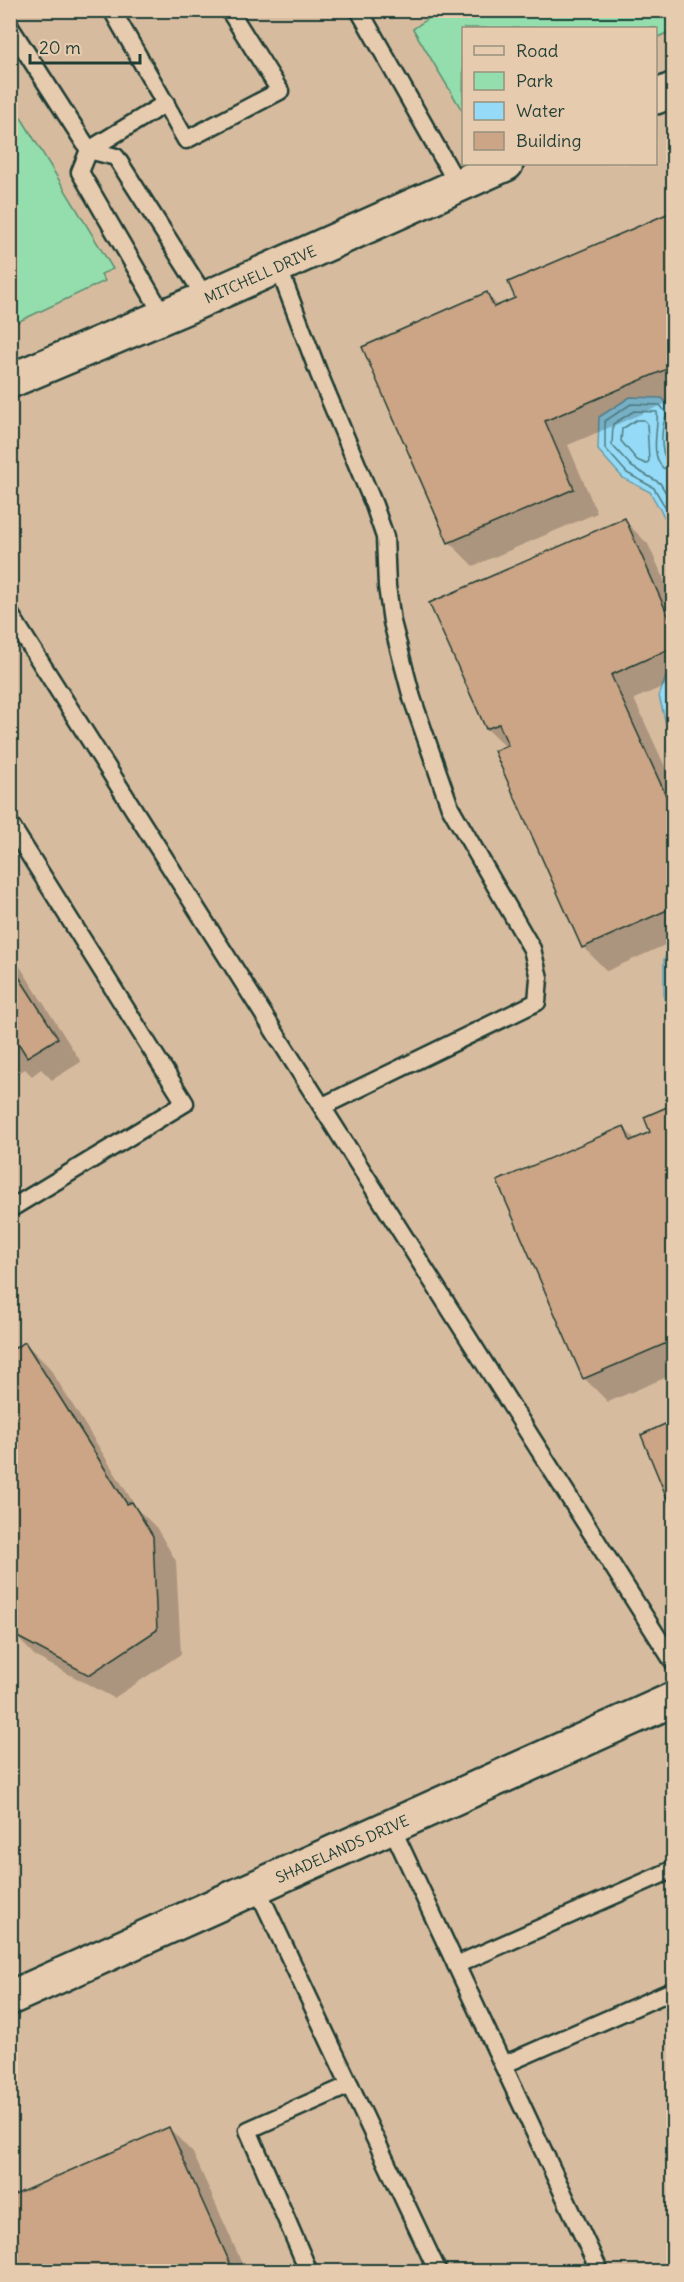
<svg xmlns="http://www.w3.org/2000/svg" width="684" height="2282" viewBox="0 0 684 2282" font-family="Delius,sans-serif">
	<rect width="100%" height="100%" fill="#e7cbae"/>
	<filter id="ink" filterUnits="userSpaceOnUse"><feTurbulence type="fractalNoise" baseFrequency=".0167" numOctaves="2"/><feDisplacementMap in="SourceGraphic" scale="12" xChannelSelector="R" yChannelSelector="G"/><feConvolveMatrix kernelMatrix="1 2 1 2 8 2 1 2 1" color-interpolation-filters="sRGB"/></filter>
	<g filter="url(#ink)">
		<path fill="#d7bb9e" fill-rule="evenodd" d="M11,11h662v2260l-662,1zM464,28h192v136h-192z"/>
		<g fill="#94dead" stroke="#5a8e70" stroke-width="1.5">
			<path d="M430,11h243v19l-17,8v-10h-192l-1,84 -50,-83 20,-14z"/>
			<path d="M11,101l102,168 -12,5 4,7 -94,44z"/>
		</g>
		<g fill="#95dbf7" stroke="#669ca9" stroke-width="1.5">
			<path d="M630,397l32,1 11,12 -5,20 5,42v65l-7,-17 -16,-28 -27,-14 -25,-28 1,-33z"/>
			<path d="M673,668v84l-14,-56 8,-22z"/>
			<path d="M673,947v58l-9,-6v-40z"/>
		</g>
		<g fill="#0003">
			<path d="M674,213v187l-106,45 29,68 -124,53 -24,-24 38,-248 12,13z"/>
			<path d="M624,520l24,24 26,57v81l-40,17 40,87v155l-67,30 -24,-24 -77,-200 -19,-18 -56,-125z"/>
			<path d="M10,951l71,111 -29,18 -11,-11 -9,7 -7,-7 -15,10z"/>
			<path d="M674,1106v268l-66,28 -24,-24 40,-250 12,12 16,-7z"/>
			<path d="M25,1343l24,24 89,143 18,17 20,34 5,93 -67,44 -78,-41 -24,-25z"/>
			<path d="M169,2128l24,25 53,119h-236z"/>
		</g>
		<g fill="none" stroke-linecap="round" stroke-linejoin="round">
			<g stroke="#4e7c82" stroke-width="1.5">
				<path d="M636,420h8l3,3 2,38 -3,3 -9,-4 -16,-19 1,-12z"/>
				<path d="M674,463l-6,-1c-9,-11 -7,-36 -1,-48l-7,-9 -29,-1 -26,17v27l22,25 27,15 20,34"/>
				<path d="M674,471l-11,-3c-14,-15 -4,-40 -6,-56l-23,-1 -21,13 -1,21 20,22 28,16 14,23"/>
			</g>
		</g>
		<g fill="#cba585" stroke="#1f3d34" stroke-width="1.5">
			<path d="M674,211v155l-129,55 29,68 -126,54 -86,-196 125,-55 7,15 21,-9 -7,-16z"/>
			<path d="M625,518l49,111v18l-63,28 63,138v94l-92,41 -88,-197 14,-6 -9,-21 -13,5 -57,-126z"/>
			<path d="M10,963l48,75 -31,19 -8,-13 -9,6z"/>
			<path d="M674,1104v236l-91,39 -86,-198 127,-55 6,15 20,-9 -6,-15z"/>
			<path d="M25,1342l102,162 5,-2 21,34 4,94 -68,45 -79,-42v-282z"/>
			<path d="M674,1420v95l-33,-80z"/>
			<path d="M169,2127l65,145h-224v-75z"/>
		</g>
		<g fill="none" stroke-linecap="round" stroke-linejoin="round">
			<defs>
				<g id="service">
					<path d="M112,10l74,130 94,-49 -51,-81"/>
					<path d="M359,10l99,175"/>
					<path d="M10,27l79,123 77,-47"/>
					<path d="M278,266l41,108 55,131 11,32 2,49 5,36 20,76 38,109 82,142 7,29 -2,24 -214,104"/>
					<path d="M163,315l-83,-143 9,-22 27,7 89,140"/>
					<path d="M10,614l664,1049"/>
					<path d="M10,824l175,279 -175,106"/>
					<path d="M391,1826l209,446"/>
					<path d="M256,1886l182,386"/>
					<path d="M456,1965l218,-96"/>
					<path d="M503,2065l171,-75"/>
					<path d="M309,2272l-61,-142 102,-45"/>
				</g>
				<g id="minor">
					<path d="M656,97l18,-8"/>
					<path id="s1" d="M10,381l183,-77 313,-140"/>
					<path id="s2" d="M10,1998l664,-299"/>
				</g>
			</defs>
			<use href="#service" stroke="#1f3d34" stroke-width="21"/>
			<use href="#minor" stroke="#1f3d34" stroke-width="38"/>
			<use href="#service" stroke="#e7cbae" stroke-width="16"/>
			<use href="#minor" stroke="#e7cbae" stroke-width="33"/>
		</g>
	</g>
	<g text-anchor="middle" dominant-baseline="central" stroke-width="6" stroke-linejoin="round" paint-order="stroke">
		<g font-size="15" fill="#1f3d34" stroke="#e7cbae">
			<text stroke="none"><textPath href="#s1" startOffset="272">MITCHELL DRIVE</textPath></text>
			<text stroke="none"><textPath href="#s2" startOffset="364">SHADELANDS DRIVE</textPath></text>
		</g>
	</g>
	<rect width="684" height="2282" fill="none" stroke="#e7cbae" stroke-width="36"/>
	<rect x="18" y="18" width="648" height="2246" fill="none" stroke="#1f3d34" stroke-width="2" filter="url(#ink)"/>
	<rect x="462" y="27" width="195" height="138" fill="#e7cbae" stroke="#97927d" stroke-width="1.5"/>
	<rect x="474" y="46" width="30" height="9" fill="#e7cbae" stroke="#97927d" stroke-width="1.5"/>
	<text x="516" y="57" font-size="18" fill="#1f3d34">Road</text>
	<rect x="474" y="72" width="30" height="18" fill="#94dead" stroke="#97927d" stroke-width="1.5"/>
	<text x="516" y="87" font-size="18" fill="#1f3d34">Park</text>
	<rect x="474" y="102" width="30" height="18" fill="#95dbf7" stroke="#97927d" stroke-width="1.5"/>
	<text x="516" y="117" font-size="18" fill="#1f3d34">Water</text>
	<rect x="474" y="132" width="30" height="18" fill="#cba585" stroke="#97927d" stroke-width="1.5"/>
	<text x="516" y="147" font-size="18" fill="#1f3d34">Building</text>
	<path d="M30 54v9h110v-9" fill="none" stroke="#1f3d34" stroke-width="3"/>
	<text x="39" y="54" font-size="18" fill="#1f3d34" stroke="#e7cbae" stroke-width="4.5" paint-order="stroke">20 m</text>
</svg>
